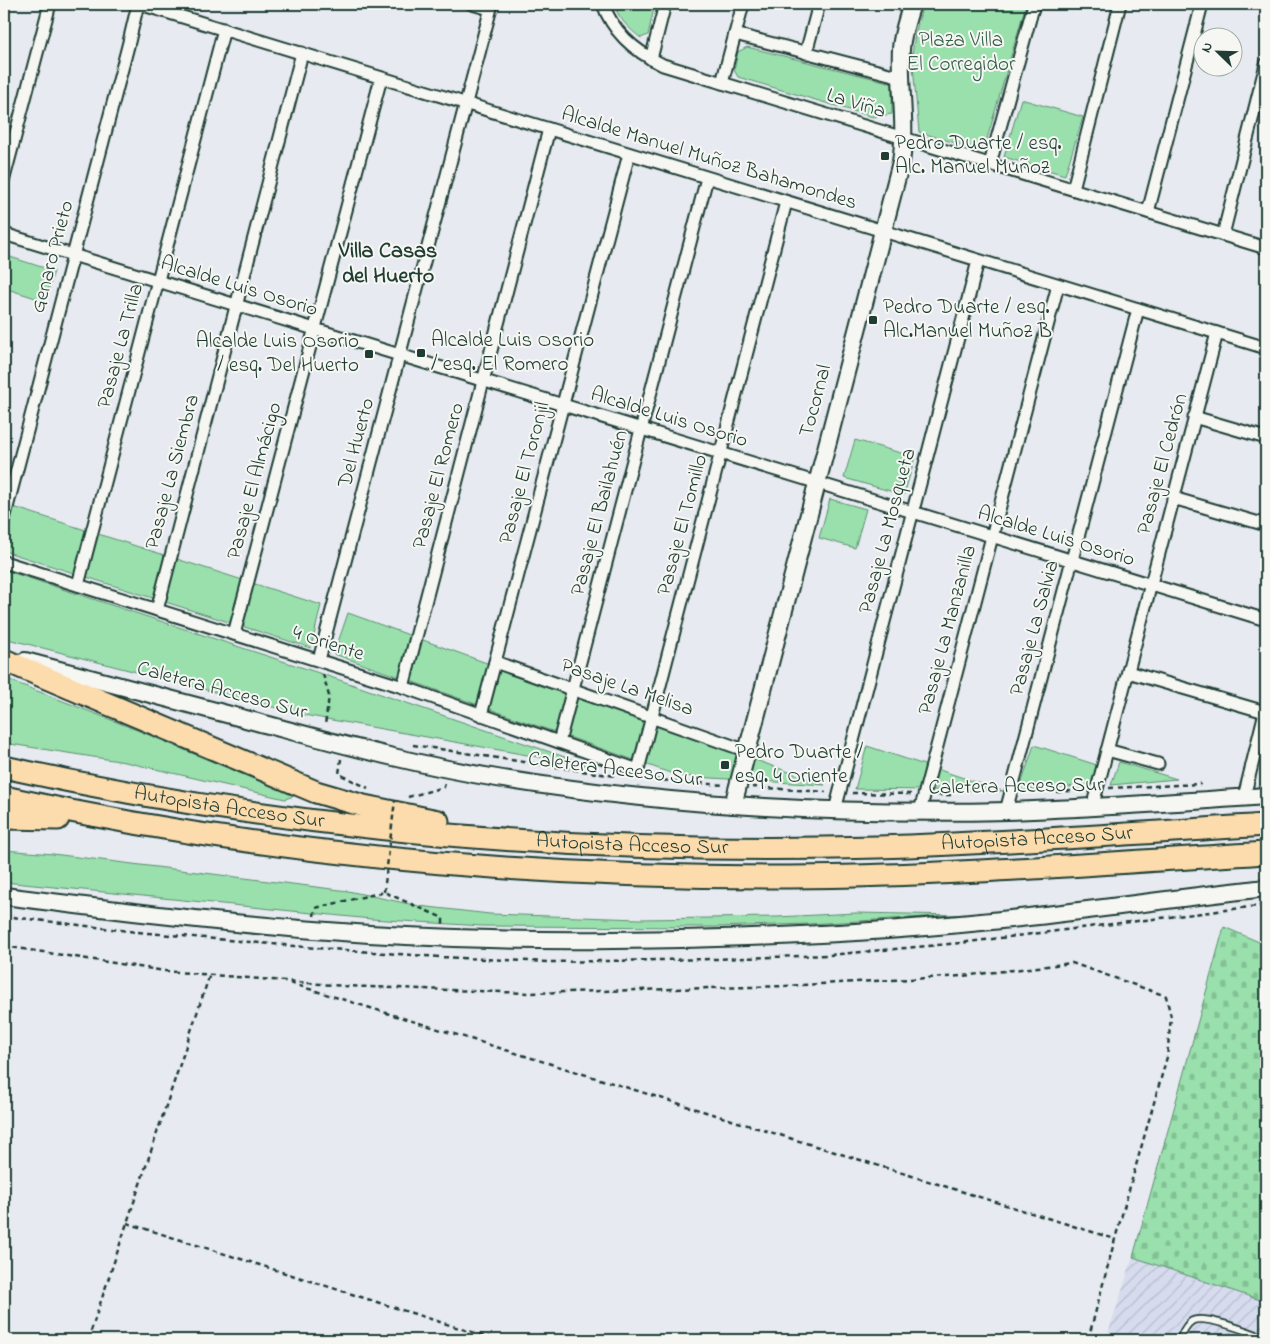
<svg xmlns="http://www.w3.org/2000/svg" width="1270" height="1344" viewBox="0 0 1270 1344" font-family="'Indie Flower',sans-serif">
	<defs>
		<pattern id="industrial-furrows" width="10" height="10" patternUnits="userSpaceOnUse" patternTransform="scale(1.25)"><rect width="10" height="10" fill="#d6dbee"/><path d="M-1 1l2-2M0 10L10 0M9 11l2-2" fill="none" stroke="#b7bdcd"/></pattern>
		<pattern id="cemetery-stones" width="16" height="16" patternUnits="userSpaceOnUse" patternTransform="scale(1.25)"><rect width="16" height="16" fill="#99e0ad"/><path d="M2 7V4a2 2 0 0 1 4 0v3zM10 15v-3a2 2 0 0 1 4 0v3z" fill="#83c195"/></pattern>
	</defs>
	<rect width="100%" height="100%" fill="#e7eaf0"/>
	<filter id="ink" filterUnits="userSpaceOnUse"><feTurbulence type="fractalNoise" baseFrequency=".02" numOctaves="2"/><feDisplacementMap in="SourceGraphic" scale="10" xChannelSelector="R" yChannelSelector="G"/><feConvolveMatrix kernelMatrix="1 2 1 2 8 2 1 2 1" color-interpolation-filters="sRGB"/></filter>
	<g filter="url(#ink)">
		<path fill="url(#industrial-furrows)" d="M1133,1257l133,45v38h-160z"/>
		<g fill="#99e0ad" stroke="#5c8e70">
			<path d="M614,4h41l-7,31 -7,3c-12,-9 -23,-20 -27,-34z"/>
			<path d="M923,4h103l-41,142 -6,4 -60,-18 -7,-77 3,-21z"/>
			<path d="M747,47l145,36v31l-19,3 -135,-40 -4,-7 4,-18z"/>
			<path d="M1021,99l62,18 -18,58 -61,-18z"/>
			<path d="M4,255l50,16 -9,30 -41,-13z"/>
			<path d="M855,440l60,17 -11,38 -60,-17z"/>
			<path d="M830,499l36,10 -11,39 -36,-10z"/>
			<path d="M4,504l317,101 -10,43 -307,-97z"/>
			<path d="M4,570l309,101 281,96 -290,-52 -300,-77z"/>
			<path d="M348,613l477,172 -146,-9 -345,-122z"/>
			<path d="M4,678l133,52 157,66 -9,3 -160,-37 -121,-19z"/>
			<path d="M1034,745l66,21 -7,19 -74,6z"/>
			<path d="M867,746l136,45 -148,-2z"/>
			<path d="M1119,762l58,17 -66,6z"/>
			<path d="M4,850l49,4 295,37 71,15 71,8 150,5 137,-2 79,-4 103,2 -151,9 -94,3 -232,-1 -111,-7 -367,-37z"/>
		</g>
		<path fill="url(#cemetery-stones)" stroke="#5c8e70" d="M1224,927l42,18v357l-133,-45z"/>
		<g fill="none" stroke-linecap="round" stroke-linejoin="round">
			<defs>
				<path id="lane" d="M1179,1340c3,-6 6,-15 13,-19 12,-7 60,12 74,17"/>
				<g id="street">
					<path d="M140,4l1126,344"/>
					<path d="M472,4l18,5"/>
					<path d="M603,4c10,29 33,48 60,61l603,183"/>
					<path d="M735,34l166,43"/>
					<path d="M806,53l13,-49"/>
					<path d="M651,59l14,-55"/>
					<path d="M722,83l21,-79"/>
					<path d="M990,164l44,-160"/>
					<path d="M4,178l46,-174"/>
					<path d="M1073,189l47,-185"/>
					<path d="M1148,212l54,-208"/>
					<path d="M4,234l1262,386"/>
					<path d="M1223,235l43,-171"/>
					<path d="M1194,417l72,21"/>
					<path d="M1173,498l93,27"/>
					<path d="M4,519l124,-473 10,-42"/>
					<path d="M4,562l399,125 235,83 148,-568"/>
					<path d="M78,585l146,-556"/>
					<path d="M157,610l145,-557"/>
					<path d="M234,634l147,-556"/>
					<path d="M319,660l173,-656"/>
					<path d="M495,662l252,89"/>
					<path d="M1128,672l137,40"/>
					<path d="M403,687l146,-558"/>
					<path d="M481,715l148,-561"/>
					<path d="M559,742l148,-564"/>
					<path d="M1107,750l51,14"/>
					<path d="M1244,797l22,-89"/>
					<path d="M1092,808l125,-475"/>
					<path d="M835,810l143,-549"/>
					<path d="M920,811l138,-526"/>
					<path d="M1006,811l132,-502"/>
				</g>
				<g id="secondary">
					<path d="M25,661c78,20 155,41 232,61 80,21 159,43 240,56 168,27 341,37 511,33 86,-3 172,-9 258,-15"/>
					<path d="M733,805l168,-643c6,-38 -2,-75 0,-113 1,-15 6,-30 11,-45"/>
					<path d="M4,896c103,13 206,26 310,34 99,8 199,11 299,10 136,-1 272,-7 407,-22 82,-9 164,-21 246,-30"/>
				</g>
				<g id="highway">
					<path d="M4,660l312,132 48,14 74,15"/>
					<path id="s1" d="M4,767c286,64 581,88 874,80 130,-4 259,-14 388,-22"/>
					<path d="M4,797c257,57 522,81 785,80 159,-1 318,-14 477,-24"/>
					<path d="M4,818l54,1"/>
				</g>
			</defs>
			<use href="#lane" stroke="#1f3d34" stroke-width="9"/>
			<use href="#street" stroke="#1f3d34" stroke-width="15"/>
			<use href="#secondary" stroke="#1f3d34" stroke-width="20"/>
			<use href="#highway" stroke="#1f3d34" stroke-width="25"/>
			<g stroke="#1f3d34" stroke-width="2.5" stroke-dasharray="5 4" stroke-linecap="butt">
				<path d="M323,674l6,22 -4,29"/>
				<path d="M413,745l202,31"/>
				<path d="M341,759l-2,15 29,14"/>
				<path d="M645,779l79,6"/>
				<path d="M752,787l74,5"/>
				<path d="M1109,788l92,-4"/>
				<path d="M1057,792l27,-2"/>
				<path d="M852,793l59,1"/>
				<path d="M937,795h17"/>
				<path d="M408,797l36,-10 1,-4"/>
				<path d="M4,916l133,16 180,16 123,9 109,5 166,-3 114,-4 131,-12 306,-38"/>
				<path d="M314,916l1,-8 69,-16 59,26v6"/>
				<path d="M4,946l161,25 179,15 184,7 258,-7 176,-10 110,-13 94,33 5,21 -4,40 -52,182 -27,101"/>
				<path d="M290,983l825,256"/>
				<path d="M127,1223l370,117"/>
				<path d="M88,1340l122,-366"/>
			</g>
			<use href="#lane" stroke="#f6f6f2" stroke-width="5.5"/>
			<use href="#street" stroke="#f6f6f2" stroke-width="11"/>
			<use href="#secondary" stroke="#f6f6f2" stroke-width="16"/>
			<use href="#highway" stroke="#fcdcac" stroke-width="21"/>
			<path stroke="#1f3d34" stroke-width="2.5" stroke-dasharray="5 4" stroke-linecap="butt" d="M384,892l11,-92"/>
		</g>
	</g>
	<g fill="#1f3d34" stroke="#f6f6f2" stroke-width="2">
		<rect x="880" y="151" width="10" height="10" rx="2.5"/>
		<rect x="868" y="315" width="10" height="10" rx="2.5"/>
		<rect x="416" y="348" width="10" height="10" rx="2.5"/>
		<rect x="364" y="349" width="10" height="10" rx="2.5"/>
		<rect x="720" y="760" width="10" height="10" rx="2.5"/>
	</g>
	<g text-anchor="middle" dominant-baseline="central" stroke-width="4" stroke-linejoin="round" paint-order="stroke">
		<g font-size="21" fill="#375e4c" stroke="#f6f6f2">
			<text x="961" y="41">Plaza Villa<tspan x="961" dy="24">El Corregidor</tspan></text>
		</g>
		<g font-size="21" fill="#1f3d34" stroke="#f6f6f2">
			<text transform="translate(856 104) rotate(17)">La Viña</text>
			<text transform="translate(709 159) rotate(17)">Alcalde Manuel Muñoz Bahamondes</text>
			<text transform="translate(53 257) rotate(-75)">Genaro Prieto</text>
			<text transform="translate(239 287) rotate(17)">Alcalde Luis Osorio</text>
			<text transform="translate(121 346) rotate(-75)">Pasaje La Trilla</text>
			<text transform="translate(816 401) rotate(-75)">Tocornal</text>
			<text transform="translate(669 418) rotate(17)">Alcalde Luis Osorio</text>
			<text transform="translate(357 443) rotate(-75)">Del Huerto</text>
			<text transform="translate(1163 464) rotate(-75)">Pasaje El Cedrón</text>
			<text transform="translate(173 472) rotate(-75)">Pasaje La Siembra</text>
			<text transform="translate(525 473) rotate(-75)">Pasaje El Toronjil</text>
			<text transform="translate(439 476) rotate(-75)">Pasaje El Romero</text>
			<text transform="translate(255 481) rotate(-75)">Pasaje El Almácigo</text>
			<text transform="translate(600 513) rotate(-75)">Pasaje El Bailahuén</text>
			<text transform="translate(683 525) rotate(-75)">Pasaje El Tomillo</text>
			<text transform="translate(888 531) rotate(-75)">Pasaje La Mosqueta</text>
			<text transform="translate(1056 537) rotate(17)">Alcalde Luis Osorio</text>
			<text transform="translate(1035 628) rotate(-75)">Pasaje La Salvia</text>
			<text transform="translate(948 630) rotate(-75)">Pasaje La Manzanilla</text>
			<text transform="translate(328 644) rotate(18)">4 Oriente</text>
			<text transform="translate(627 688) rotate(19)">Pasaje La Melisa</text>
			<text transform="translate(222 691) rotate(15)">Caletera Acceso Sur</text>
			<text transform="translate(615 770) rotate(7)">Caletera Acceso Sur</text>
			<text transform="translate(1016 787) rotate(-1)">Caletera Acceso Sur</text>
			<text stroke="none"><textPath href="#s1" startOffset="229">Autopista Acceso Sur</textPath></text>
			<text stroke="none"><textPath href="#s1" startOffset="1039">Autopista Acceso Sur</textPath></text>
			<text stroke="none"><textPath href="#s1" startOffset="634">Autopista Acceso Sur</textPath></text>
		</g>
		<g font-size="21" fill="#1f3d34" stroke="#f6f6f2" text-anchor="start">
			<text x="895" y="144">Pedro Duarte / esq.<tspan x="895" dy="24">Alc. Manuel Muñoz</tspan></text>
			<text x="883" y="308">Pedro Duarte / esq.<tspan x="883" dy="24">Alc.Manuel Muñoz B</tspan></text>
			<text x="431" y="341">Alcalde Luis Osorio<tspan x="431" dy="24">/ esq. El Romero</tspan></text>
			<text x="359" y="342" text-anchor="end">Alcalde Luis Osorio<tspan x="359" dy="24">/ esq. Del Huerto</tspan></text>
			<text x="735" y="753">Pedro Duarte /<tspan x="735" dy="24">esq. 4 Oriente</tspan></text>
		</g>
		<g font-size="22" font-weight="bold" fill="#1f3d34" stroke="#f6f6f2">
			<text x="388" y="252">Villa Casas<tspan x="388" dy="25">del Huerto</tspan></text>
		</g>
	</g>
	<rect width="1270" height="1344" fill="none" stroke="#f6f6f2" stroke-width="20"/>
	<rect x="10" y="10" width="1250" height="1324" fill="none" stroke="#1f3d34" stroke-width="2" filter="url(#ink)"/>
	<g transform="translate(1218 52) rotate(293)"><circle r="24" fill="#f6f6f2" stroke="#a0aca6"/>
	<path d="M0-4L9 19L0 12L-9 19Z" fill="#1f3d34"/>
	<text y="-8" font-size="14" font-weight="bold" text-anchor="middle" fill="#1f3d34">N</text>
	</g>
</svg>
